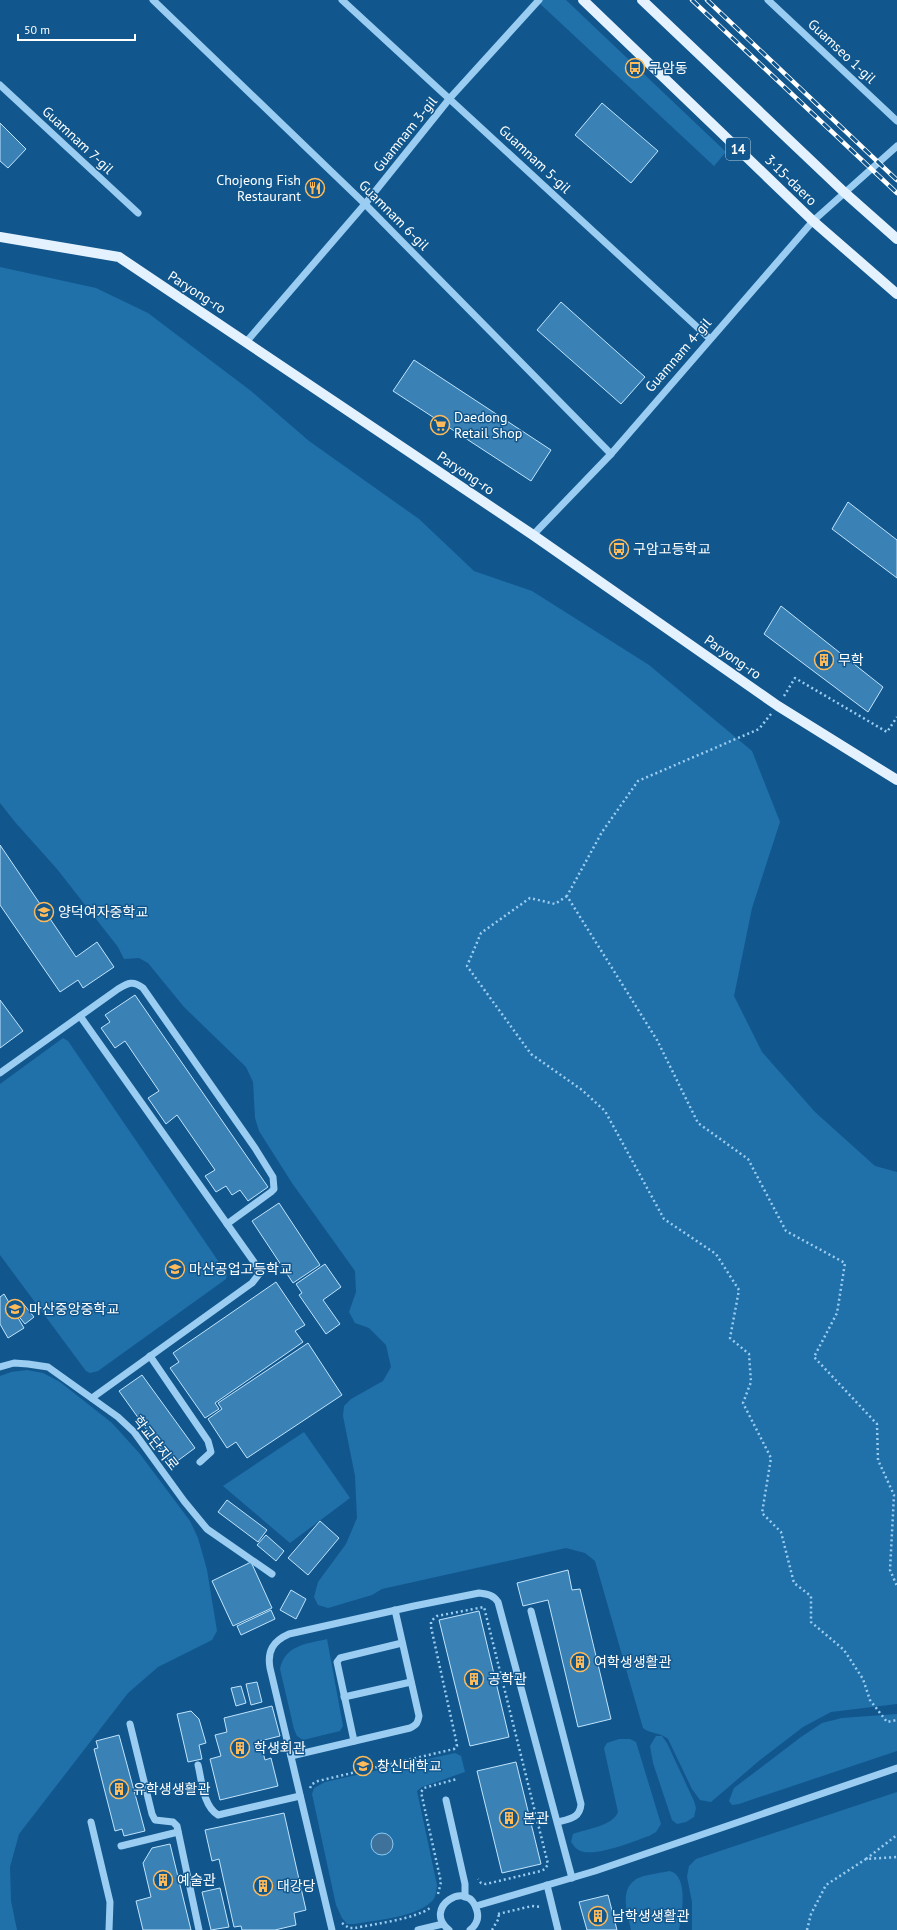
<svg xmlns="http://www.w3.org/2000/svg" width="897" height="1930" viewBox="0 0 897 1930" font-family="'PT Sans','Noto Sans KR',sans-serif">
	<rect width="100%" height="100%" fill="#11578d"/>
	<g fill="#2070aa">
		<path d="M536,0h30l160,152 -12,14z"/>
		<path d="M0,267l96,21 52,25 103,78 58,50 110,78 55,52 58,20 117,74 103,86 28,71 -28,86 -18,88 28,56 53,60 60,54 22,6v532l-66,8 -28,15 -43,33 -49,42 -11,-2 -8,-11 -24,-50c-8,-7 -18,-5 -25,-11l-48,-167 -10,-8 -19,-5 -184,41 -10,6 -44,13 -10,-3 -4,-8 4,-15 28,-38 11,-26 -2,-42 -12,-60 1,-10 7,-7 32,-18 8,-14 -5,-22 -17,-17 -14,-5 -6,-11 7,-20 -1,-21 -63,-88 -33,-52 -4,-13 -2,-36 -7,-15 -62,-60 -36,-44 -9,-5 -15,1 -6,-12 -61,-78 -42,-47 -15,-19z"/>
		<path d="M63,1038l5,3 159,233 -1,5 -128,92 -8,2 -4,-2 -86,-116v-171z"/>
		<path d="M27,1370l16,3 17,9 52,41 28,31 50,67 8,17 9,32 10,61 -5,9 -54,27 -30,26 -109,141 -9,33 1,34 6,29h-17v-554l11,-4z"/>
		<path d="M304,1432l46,66 -60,45 -67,-57z"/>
		<path d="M327,1639l16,87 -3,5 -37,9 -6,-4 -3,-7 -14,-60c5,-24 26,-25 47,-30z"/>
		<path d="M897,1714v37l-158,53 -7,1 -3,-4 5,-13 67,-51 21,-14 20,-5z"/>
		<path d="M656,1736h6l5,7 27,58 2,7 -2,9 -8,5 -9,2 -5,-4 -19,-57 -3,-17z"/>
		<path d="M619,1739h11l6,3 25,82 -5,8 -7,4c-15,5 -59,24 -72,13 -2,-1 -4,-5 -6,-7l2,-8c13,-5 40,-8 45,-22l-14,-64 3,-5z"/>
		<path d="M455,1753l6,3 4,16 -43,15 -5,4 20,94c-1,7 -1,13 -6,17 -15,15 -55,18 -76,22h-8l-5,-6 -6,-13 -24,-111 2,-6 11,-6z"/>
		<path d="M897,1792v138h-205v-28l-5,-25 2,-11 7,-7z"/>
		<path d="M669,1871c20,3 13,44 10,59h-48c-3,-16 -12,-39 4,-50 6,-5 26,-7 34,-9z"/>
	</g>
	<circle fill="#3f729a" stroke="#8bcaf5" cx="382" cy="1844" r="11"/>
	<g fill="#3a81b6" stroke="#c0e4fd">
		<path d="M602,103l56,48 -27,32 -56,-48z"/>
		<path d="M0,123l26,26 -18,19 -8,-7z"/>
		<path d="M561,302l84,75 -24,27 -84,-74z"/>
		<path d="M414,360l137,90 -20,31 -138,-90z"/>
		<path d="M848,502l49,38v38l-65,-49z"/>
		<path d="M781,606l102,81 -15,25 -104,-78z"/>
		<path d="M0,845l76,112 21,-15 17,25 -31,21 -5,-8 -18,12 -60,-87z"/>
		<path d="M135,995l133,192 -20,14 -8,-11 -8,5 -6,-9 -10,6 -11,-16 10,-6 -38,-55 -11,9 -18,-26 11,-7 -34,-50 -10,7 -14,-20 9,-6 -5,-7z"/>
		<path d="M0,1000l23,31 -23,17z"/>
		<path d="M279,1203l41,62 -27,18 -41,-62z"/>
		<path d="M325,1264l16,23 -18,13 17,24 -14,10 -27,-39 3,-2 -6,-9z"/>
		<path d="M276,1282l29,43 -10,6 8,11 -88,61 4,6 -14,9 -35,-50 9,-6 -6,-9z"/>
		<path d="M4,1294l20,34 -16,10 -8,-14v-27z"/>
		<path d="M21,1301l13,16 -9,7 -13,-16z"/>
		<path d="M308,1343l34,52 -95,63 -11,-16 -9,6 -19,-29 14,-10 -4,-6z"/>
		<path d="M142,1375l53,73 -23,17 -53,-74z"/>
		<path d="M227,1500l40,30 -9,12 -40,-30z"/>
		<path d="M320,1521l19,17 -31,37 -20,-17z"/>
		<path d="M266,1535l18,16 -8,10 -19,-16z"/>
		<path d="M251,1562l21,46 -39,18 -21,-45z"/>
		<path d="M568,1570l4,20 8,-1 31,130 -33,8 -30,-127 -25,6 -6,-23z"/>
		<path d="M291,1590l15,9 -10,20 -16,-9z"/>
		<path d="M271,1610l4,9 -34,16 -4,-9z"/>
		<path d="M479,1611l30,126 -39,9 -31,-126z"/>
		<path d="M257,1682l5,20 -11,3 -5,-21z"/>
		<path d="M241,1686l5,17 -10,3 -5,-18z"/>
		<path d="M272,1706l8,30 -20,5 5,19 6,-2 7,28 -58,14 -10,-41 11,-3 -6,-21 12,-3 -3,-14z"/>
		<path d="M191,1711l8,8 7,24 -7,2 3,14 -14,3 -11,-48z"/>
		<path d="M119,1735l26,96 -21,5 -2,-7 -7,2 -21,-82 4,-1 -2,-7z"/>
		<path d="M516,1762l25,102 -39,9 -25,-102z"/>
		<path d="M284,1813l22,97 -12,3 2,12 -21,5h-33l-1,-4 -7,1 -15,-68 -7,2 -7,-31z"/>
		<path d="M170,1844l21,86h-48l-7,-29 15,-4 -8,-34 9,-15z"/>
		<path d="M220,1888l9,39 -18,3 -9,-38z"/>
		<path d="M608,1895l9,35h-30l-8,-28z"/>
	</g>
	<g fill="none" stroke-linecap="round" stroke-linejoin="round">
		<g stroke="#9acdf1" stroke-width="2.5" stroke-dasharray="2 3" stroke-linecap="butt">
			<path d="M784,696l11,-18 92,54 10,-15"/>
			<path d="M771,714l-12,15 -121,52 -36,51 -35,64 90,144 41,83 50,36 38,72 59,32 -8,50 -23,44 63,67 1,36 16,35 -4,75 7,16"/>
			<path d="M567,896l-12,8 -25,-6 -49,35 -14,33 64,88 51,36 23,21 59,108 52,35 23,36 -9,48 19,16 2,28 -8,21 28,55 -9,55 19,19 13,51 17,13v26l33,28 19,29 7,21 17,22 10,-2"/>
			<path d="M310,1788l2,-4 6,-3 136,-32 3,-3 -1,-6 -25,-113v-6l6,-5 47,-9 64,257 -3,5 -4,2 -55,13 -5,-1 -3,-4"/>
			<path d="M866,1859l31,-24"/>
			<path d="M438,1894l3,-12 -20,-90 3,-4 33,-9"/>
			<path d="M498,1914l34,-8 9,1"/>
			<path d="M342,1923l7,5h6c19,-4 60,-9 75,-20"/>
			<path d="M492,1930l7,-12 -1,-6"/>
			<path d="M807,1930l4,-16 15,-29 40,-26 31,-2"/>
		</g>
		<g stroke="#9acdf1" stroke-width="7">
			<path d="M153,0l212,204 246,250"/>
			<path d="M342,0l367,338"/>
			<path d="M768,0l129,121"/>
			<path d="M0,85l138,128"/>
			<path d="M247,341l118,-137 85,-106 89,-98"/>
			<path d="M533,535l78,-81 202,-233 84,-75"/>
			<path d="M80,1016l174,246 5,12 -7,9 -160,115"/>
			<path d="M0,1073l118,-84c10,-6 15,-9 25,-1l112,160 18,29 1,12 -3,3 -44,32"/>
			<path d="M150,1356l58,85 3,11 -11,10"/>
			<path d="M0,1367l14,-4 14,1 20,3 70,50 16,15 50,69 23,28 65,45"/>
			<path d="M531,1611l50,193c-1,14 -11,15 -23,18"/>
			<path d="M344,1697l67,-15"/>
			<path d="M130,1724l22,90 3,6 18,2 4,4 22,104"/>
			<path d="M354,1741l-17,-79 3,-4 62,-15"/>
			<path d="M291,1756l119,-28c7,-3 8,-6 9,-12l-24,-106"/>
			<path d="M198,1765c4,16 5,41 20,50l82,-19"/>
			<path d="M446,1800l19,84v13"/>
			<path d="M91,1822l19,80 -1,28"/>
			<path d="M121,1846l57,-14"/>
			<path d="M547,1885l11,45"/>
			<path d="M476,1906l119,-35 302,-103"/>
			<path d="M332,1930l-62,-262c-3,-17 3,-27 19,-34l125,-28 65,-13c9,1 14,2 19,9l74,276"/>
			<path d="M418,1930l25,-6"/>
			<path d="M449,1930c-28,-22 20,-53 28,-19 2,7 -1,14 -7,19"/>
		</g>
		<g stroke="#e4f2ff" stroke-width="10">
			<path d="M583,0l230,221 84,73"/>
			<path d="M642,0l202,192 53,47"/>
			<path d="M0,237l119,20 414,278 245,171 119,74"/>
		</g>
		<defs>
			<g id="rail">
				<path d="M692,0l205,193"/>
				<path d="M707,0l190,180"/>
			</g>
		</defs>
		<use href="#rail" stroke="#fff" stroke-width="4.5"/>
		<use href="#rail" stroke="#11578d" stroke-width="3" stroke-dasharray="9" stroke-linecap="butt"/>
	</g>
	<defs>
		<symbol id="bus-ring" viewBox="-11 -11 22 22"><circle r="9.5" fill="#11578d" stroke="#ffba5a" stroke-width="1.5"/><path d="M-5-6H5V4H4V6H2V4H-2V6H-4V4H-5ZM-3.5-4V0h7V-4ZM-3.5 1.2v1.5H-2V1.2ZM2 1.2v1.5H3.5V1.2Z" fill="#ffba5a"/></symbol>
		<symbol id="restaurant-ring" viewBox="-11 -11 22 22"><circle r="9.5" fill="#11578d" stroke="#ffba5a" stroke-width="1.5"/><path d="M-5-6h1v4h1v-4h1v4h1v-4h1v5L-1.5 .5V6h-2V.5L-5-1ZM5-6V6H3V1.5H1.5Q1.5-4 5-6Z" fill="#ffba5a"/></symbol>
		<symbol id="supermarket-ring" viewBox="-11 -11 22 22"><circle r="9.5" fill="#11578d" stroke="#ffba5a" stroke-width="1.5"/><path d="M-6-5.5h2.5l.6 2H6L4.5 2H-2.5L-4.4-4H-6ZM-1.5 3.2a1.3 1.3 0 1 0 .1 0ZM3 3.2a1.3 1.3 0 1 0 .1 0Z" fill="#ffba5a"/></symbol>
		<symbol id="building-ring" viewBox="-11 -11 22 22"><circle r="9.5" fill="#11578d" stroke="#ffba5a" stroke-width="1.5"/><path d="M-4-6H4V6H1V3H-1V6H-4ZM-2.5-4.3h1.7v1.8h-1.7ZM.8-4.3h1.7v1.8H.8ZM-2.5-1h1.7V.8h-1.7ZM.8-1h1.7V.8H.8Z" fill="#ffba5a"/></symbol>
		<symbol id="school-ring" viewBox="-11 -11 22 22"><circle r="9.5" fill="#11578d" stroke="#ffba5a" stroke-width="1.5"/><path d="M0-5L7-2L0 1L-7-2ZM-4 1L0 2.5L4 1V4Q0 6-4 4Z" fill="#ffba5a"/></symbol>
		<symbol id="university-ring" viewBox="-11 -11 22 22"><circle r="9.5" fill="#11578d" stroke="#ffba5a" stroke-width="1.5"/><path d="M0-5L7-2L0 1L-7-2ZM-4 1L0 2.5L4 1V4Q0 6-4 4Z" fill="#ffba5a"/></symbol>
	</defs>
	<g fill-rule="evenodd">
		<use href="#bus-ring" x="624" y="57" width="22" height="22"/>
		<use href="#restaurant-ring" x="304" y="177" width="22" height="22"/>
		<use href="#supermarket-ring" x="429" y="414" width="22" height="22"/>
		<use href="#bus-ring" x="608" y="538" width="22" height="22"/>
		<use href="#building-ring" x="813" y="649" width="22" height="22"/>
		<use href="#school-ring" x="33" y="901" width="22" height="22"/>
		<use href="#school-ring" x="164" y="1258" width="22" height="22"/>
		<use href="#school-ring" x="4" y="1298" width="22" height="22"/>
		<use href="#building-ring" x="569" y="1651" width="22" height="22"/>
		<use href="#building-ring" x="463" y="1668" width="22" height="22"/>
		<use href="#building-ring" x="229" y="1737" width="22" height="22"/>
		<use href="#university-ring" x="352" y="1755" width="22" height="22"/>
		<use href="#building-ring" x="108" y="1778" width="22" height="22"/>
		<use href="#building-ring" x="498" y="1807" width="22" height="22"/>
		<use href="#building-ring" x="152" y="1869" width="22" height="22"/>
		<use href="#building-ring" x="252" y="1875" width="22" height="22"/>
		<use href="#building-ring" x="587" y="1905" width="22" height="22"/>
	</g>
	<g text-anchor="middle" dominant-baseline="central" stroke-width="3" stroke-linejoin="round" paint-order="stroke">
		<rect fill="#11578d" stroke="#b8cddd" stroke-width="1" x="726" y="138" width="24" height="22" rx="3"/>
		<g font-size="13" font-weight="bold" fill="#fff">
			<text x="738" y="149">14</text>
		</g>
		<g font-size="14" fill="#fff" stroke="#11578d">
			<text transform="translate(842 51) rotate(43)">Guamseo 1-gil</text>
			<text transform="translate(405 134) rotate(-51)">Guamnam 3-gil</text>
			<text transform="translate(78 140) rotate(43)">Guamnam 7-gil</text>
			<text transform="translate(535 159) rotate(43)">Guamnam 5-gil</text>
			<text transform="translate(791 180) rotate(44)">3·15-daero</text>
			<text transform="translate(394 215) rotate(45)">Guamnam 6-gil</text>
			<text transform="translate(197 292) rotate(33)">Paryong-ro</text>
			<text transform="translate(678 355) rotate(-49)">Guamnam 4-gil</text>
			<text transform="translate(466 473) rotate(34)">Paryong-ro</text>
			<text transform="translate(733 657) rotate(35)">Paryong-ro</text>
			<text transform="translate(156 1443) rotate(52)">학교단지로</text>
		</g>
		<g font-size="14" fill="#fff" stroke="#11578d" text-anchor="start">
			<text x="649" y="68">구암동</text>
			<text x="301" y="180" text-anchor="end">Chojeong Fish<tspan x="301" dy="16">Restaurant</tspan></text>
			<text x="454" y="417">Daedong<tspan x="454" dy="16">Retail Shop</tspan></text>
			<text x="633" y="549">구암고등학교</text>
			<text x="838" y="660">무학</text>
			<text x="58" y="912">양덕여자중학교</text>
			<text x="189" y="1269">마산공업고등학교</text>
			<text x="29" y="1309">마산중앙중학교</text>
			<text x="594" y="1662">여학생생활관</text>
			<text x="488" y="1679">공학관</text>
			<text x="254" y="1748">학생회관</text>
			<text x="377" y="1766">창신대학교</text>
			<text x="133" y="1789">유학생생활관</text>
			<text x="523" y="1818">본관</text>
			<text x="177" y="1880">예술관</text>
			<text x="277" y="1886">대강당</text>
			<text x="612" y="1916">남학생생활관</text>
		</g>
	</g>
	<path d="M18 34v6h117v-6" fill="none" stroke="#ffffff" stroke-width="2"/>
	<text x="24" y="34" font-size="12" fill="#ffffff" stroke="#11578d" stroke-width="3" paint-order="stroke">50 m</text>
</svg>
